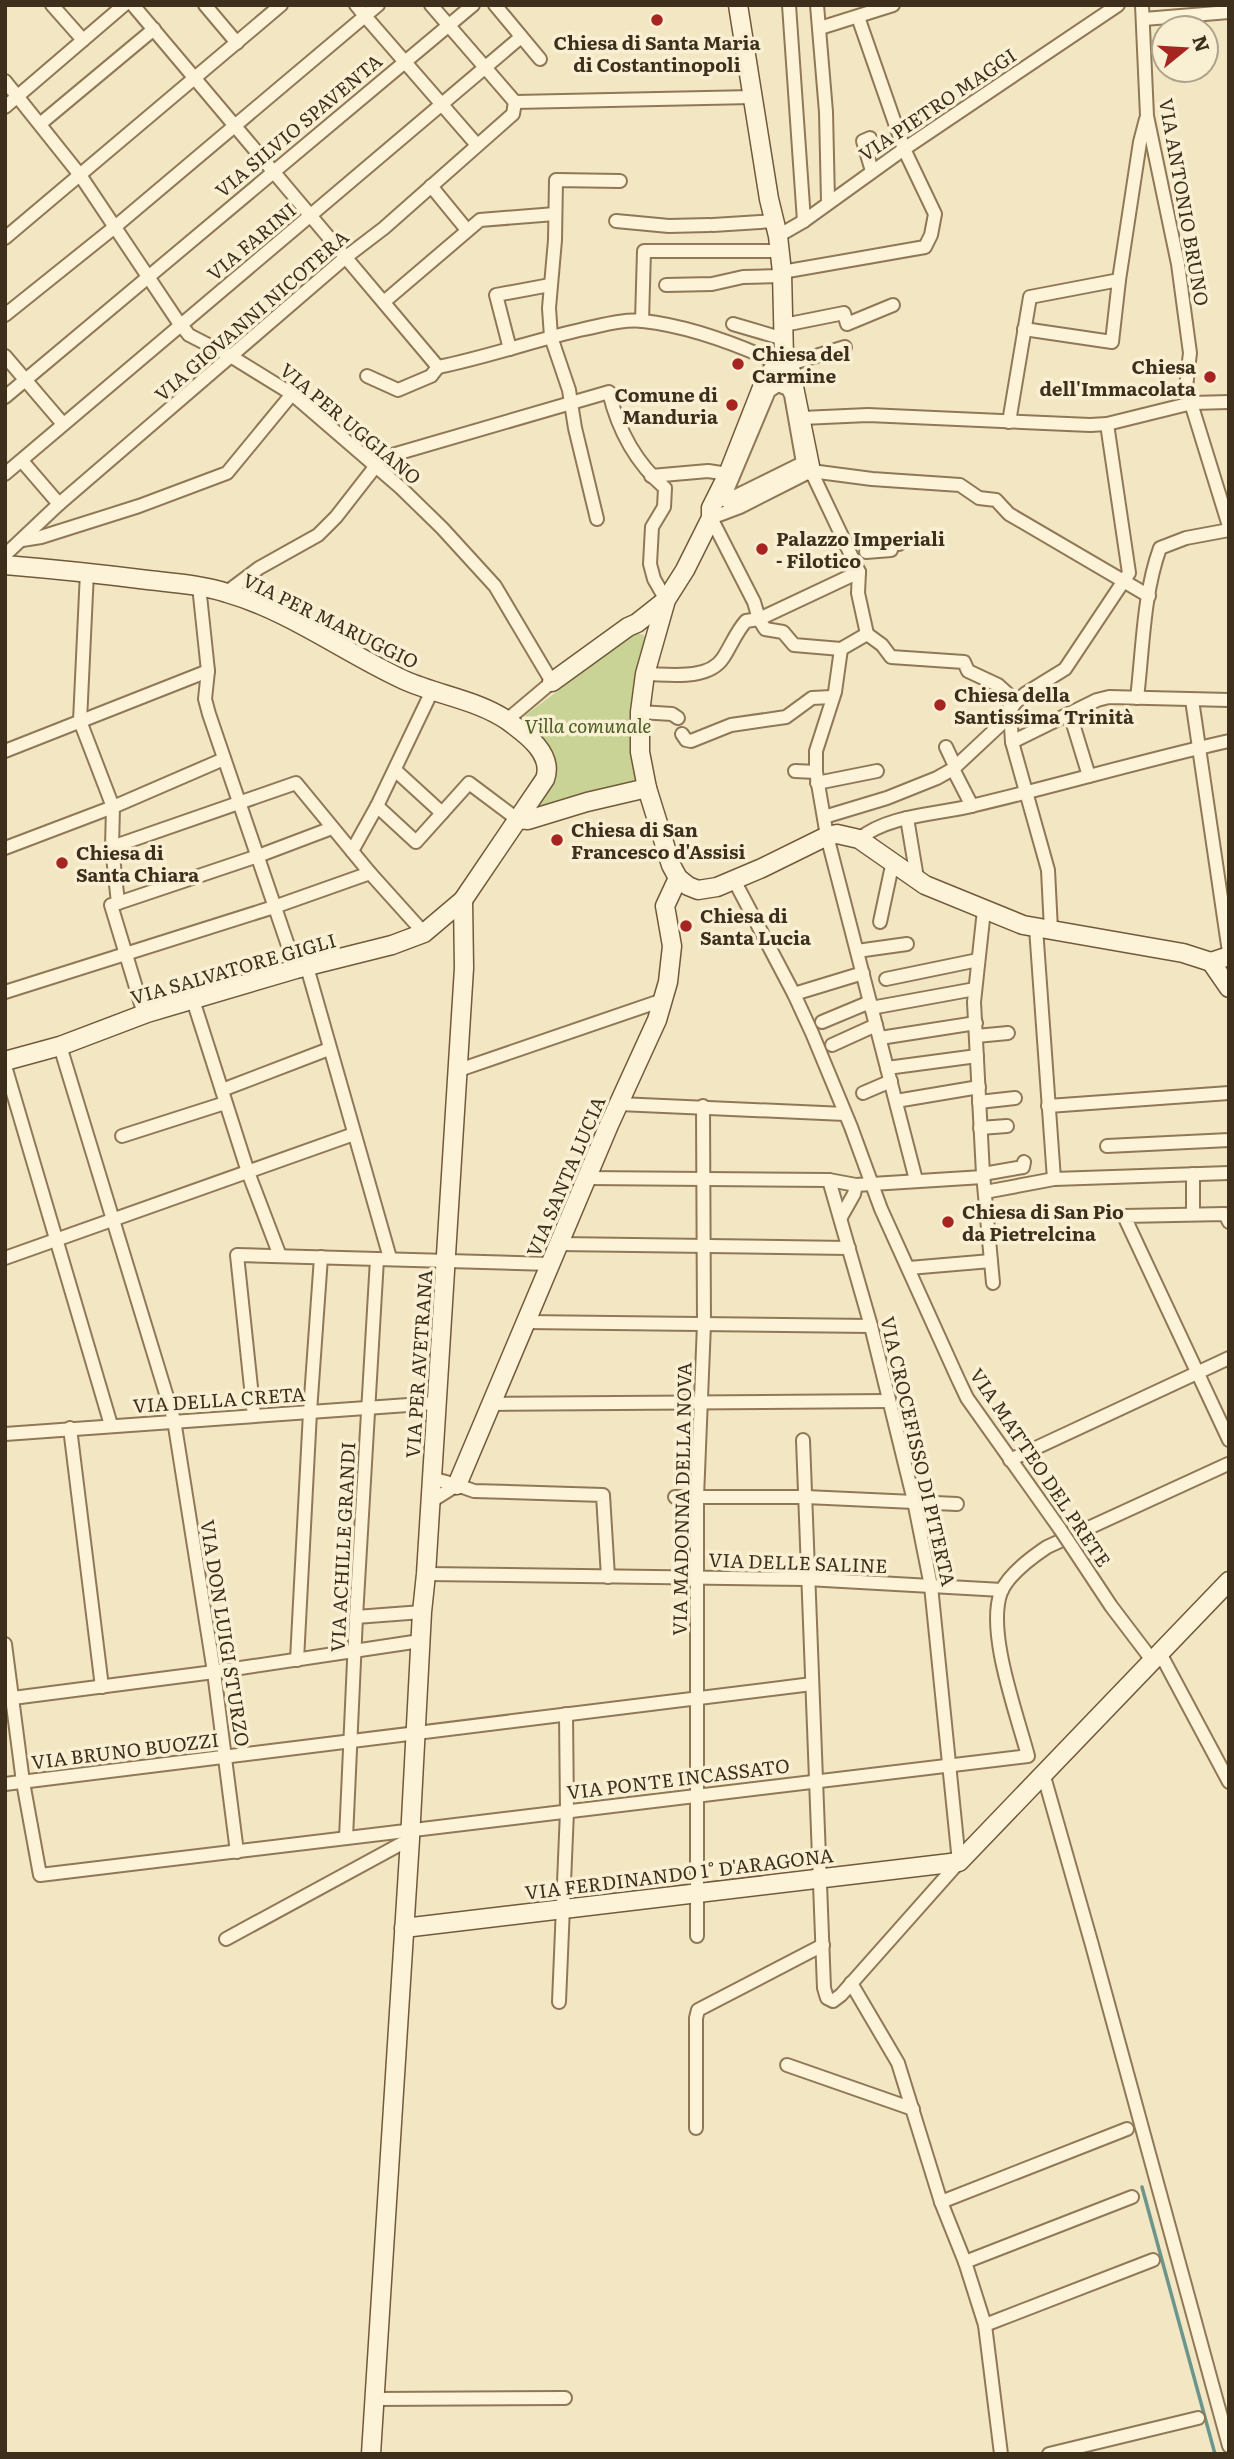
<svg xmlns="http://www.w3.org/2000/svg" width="1234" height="2459" viewBox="0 0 1234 2459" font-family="Literata,serif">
	<rect width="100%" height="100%" fill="#f3e7c3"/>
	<path fill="#c9d395" d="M635,633l9,2 3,6 -10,143 -101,25c5,-11 16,-23 19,-35 6,-20 -21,-43 -32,-57z"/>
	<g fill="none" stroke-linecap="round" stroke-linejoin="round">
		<path stroke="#6b958d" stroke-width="3.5" d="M1142,2187l73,267"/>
		<defs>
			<g id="street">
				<path d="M52,5l31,35"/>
				<path d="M133,5l305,362"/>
				<path d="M205,5l32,38"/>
				<path d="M378,5l-13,11 112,129"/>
				<path d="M431,5l84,97"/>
				<path d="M495,5l45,54"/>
				<path d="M789,5l15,216"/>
				<path d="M817,5l9,107 2,89"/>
				<path d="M1142,5l5,111 31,148 12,89 -4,34 43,139"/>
				<path d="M1144,19l85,-7"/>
				<path d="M820,28l73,-23"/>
				<path d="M5,81l75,94 97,145 12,15 43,22 60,37 109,94 41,40 53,58 57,96 -45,38"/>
				<path d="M515,102l238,-5"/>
				<path d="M5,107l119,-102"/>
				<path d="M40,124l114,-95"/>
				<path d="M870,138l-7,3 9,30"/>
				<path d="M620,181l-64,-1 -1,60 -6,68 2,29 18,53 2,13 38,-11c9,38 27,71 56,96l-1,19 -12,20 -2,37 4,15 12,21"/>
				<path d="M431,186l36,44"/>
				<path d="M616,221l53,5 40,-1"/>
				<path d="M713,225l61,-4"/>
				<path d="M778,236l26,-15 100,-72 214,-144"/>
				<path d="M5,238l276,-233"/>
				<path d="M782,272l143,-25 6,-12 4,-21 -31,-65 -46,-132"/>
				<path d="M666,285l46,-1 31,-7 39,-1"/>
				<path d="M385,301l95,-81 75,-6"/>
				<path d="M5,315l111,-89 249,-210 -9,-11"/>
				<path d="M642,321l2,-70h136"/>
				<path d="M733,324l51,15"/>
				<path d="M784,325l60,-12 3,11 46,-19"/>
				<path d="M1024,329l88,13 7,-62"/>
				<path d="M510,349l-14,-54 54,-10"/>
				<path d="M5,356l58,68"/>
				<path d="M790,364l55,-17"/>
				<path d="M438,367c50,-10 97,-27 146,-38 19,-4 40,-10 59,-8 46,5 91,22 133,41"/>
				<path d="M367,376l31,14 33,-14 7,-9"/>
				<path d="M778,385l10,4 3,6 12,68 -77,38 -2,-3 45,-107z"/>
				<path d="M5,397l468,-392"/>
				<path d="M802,418l66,-3 222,10 17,-1 85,-21 37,-1"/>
				<path d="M1009,422l21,-125 89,-17 21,-138 6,-23"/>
				<path d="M22,461l37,43"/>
				<path d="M811,471l61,8 88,6 19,13 17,2 13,14 140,82"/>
				<path d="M811,471l-71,36 -29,11 43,84 5,17 6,10 18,3 11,13 47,4"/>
				<path d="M811,471l48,101"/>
				<path d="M5,474l516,-437"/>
				<path d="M651,476l57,-5 20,3"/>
				<path d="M22,540l19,-3 98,-31 88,-33 65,-79"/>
				<path d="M866,552l25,-2v-6h8"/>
				<path d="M5,555l54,-51 287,-247 38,-29 129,-114 2,-12"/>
				<path d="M859,572l-1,21 9,41"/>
				<path d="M199,586l9,85 -3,28 4,15 87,255"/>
				<path d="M227,592l32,-24 59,-33 18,-18 46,-59 189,-55 4,25 22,91"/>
				<path d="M841,649l-6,43 -19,59v21l11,64 89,344"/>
				<path d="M841,649l26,-15 15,11 9,12 73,5 4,9 30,14 11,10 3,47 36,128 3,60"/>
				<path d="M645,674c23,0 63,7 78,-16 8,-12 13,-26 23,-37l13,-2 100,-47"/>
				<path d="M1137,698c6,-49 6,-103 23,-150l26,-10 43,-8"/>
				<path d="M1192,700l37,252"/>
				<path d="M640,712l32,2 6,4"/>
				<path d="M1070,714l19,62"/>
				<path d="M682,734l4,6 5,1 40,-16 55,-8 26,-19 20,-1"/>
				<path d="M1012,742l85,-42 12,-3 120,3"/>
				<path d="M946,747l9,19"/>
				<path d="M5,751l203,-80"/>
				<path d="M224,759l-111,48 -1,40 184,-64 74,90 54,60"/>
				<path d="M953,769l19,37"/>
				<path d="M395,770l47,43"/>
				<path d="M795,771l21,1"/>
				<path d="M817,783l60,-12"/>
				<path d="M377,806l39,36 53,-59 48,36"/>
				<path d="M824,817l63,-19 50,-20 16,-9 47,-44 15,-22 11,-10 39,-24 64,-96 -22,-149"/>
				<path d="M907,818l10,60"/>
				<path d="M859,839c31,-25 79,-24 116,-34 85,-20 169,-45 254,-64"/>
				<path d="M112,847l6,56 -7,2 33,109"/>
				<path d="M5,848l108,-41 -33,-86 7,-149"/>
				<path d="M352,851l25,-45 55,-115"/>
				<path d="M734,880l60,114 18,39 39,94 30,82 77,170 9,19 93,131"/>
				<path d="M118,903l140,-47 74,-28"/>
				<path d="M984,910l-10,92 9,172 10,109"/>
				<path d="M880,922l13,-61"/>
				<path d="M1036,928l18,251"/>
				<path d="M857,951l50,-7"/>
				<path d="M307,967l83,291"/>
				<path d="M886,979l92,-19"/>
				<path d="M5,992l269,-85 96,-34"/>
				<path d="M794,994l69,-21"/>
				<path d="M193,1000l55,172 32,84"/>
				<path d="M871,1008l104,-19"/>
				<path d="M822,1022l48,-20"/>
				<path d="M976,1036l32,-3"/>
				<path d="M880,1038l96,-15"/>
				<path d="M832,1045l44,-20"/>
				<path d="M60,1046l114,374 40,252 23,180"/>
				<path d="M5,1066l106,359"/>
				<path d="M887,1068l90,-12"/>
				<path d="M456,1071l207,-71"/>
				<path d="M222,1090l107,-41"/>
				<path d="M863,1093l28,-12"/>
				<path d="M896,1101l83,-14"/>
				<path d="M979,1102l36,-4"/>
				<path d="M619,1104l226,10"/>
				<path d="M1048,1106l181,-13"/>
				<path d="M980,1128l27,-2"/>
				<path d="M122,1136l103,-33"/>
				<path d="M1107,1146l122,-6"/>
				<path d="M983,1174l40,-7 1,-5"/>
				<path d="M587,1178l242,2 27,5 127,-8"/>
				<path d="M985,1192l69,-13 175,-6"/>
				<path d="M1193,1214v-40"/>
				<path d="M841,1217l13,-23 2,-9"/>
				<path d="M1229,1222l-4,-8 -101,2 105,224"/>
				<path d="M559,1244l290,4"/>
				<path d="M5,1258l349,-124"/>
				<path d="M909,1268l82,-7"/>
				<path d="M525,1322l346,4"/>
				<path d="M490,1404l399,-3"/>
				<path d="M254,1416l-17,-161 313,9"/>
				<path d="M70,1428l32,259"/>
				<path d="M5,1434l431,-31"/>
				<path d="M803,1440l21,548 3,10 6,3 8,-6 118,-133 -28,-276 -17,-85 -43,-175 -42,-146"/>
				<path d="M1010,1460l219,-102"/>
				<path d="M457,1485l17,6 129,4 5,82"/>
				<path d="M675,1497h131l151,7"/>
				<path d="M430,1502l27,-17 -26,-7"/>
				<path d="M1072,1547l39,59 41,54"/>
				<path d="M426,1574l381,5 195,11"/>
				<path d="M356,1617l66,-5"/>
				<path d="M5,1644l18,138 17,93 988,-119c-11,-42 -42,-124 -27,-164 8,-18 31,-35 46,-45l181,-83"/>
				<path d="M1160,1653l69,129"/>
				<path d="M297,1660l13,-248 11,-155"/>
				<path d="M5,1699l209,-27 206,-31"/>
				<path d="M1043,1773l49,172 137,501"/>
				<path d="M5,1784l807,-100"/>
				<path d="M346,1838l10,-221 21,-358"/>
				<path d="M697,1936v-439l7,-173 -1,-218"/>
				<path d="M226,1939l184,-100"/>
				<path d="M851,1983l47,80 43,139 24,60 20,63 16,129"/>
				<path d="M559,2002l8,-191 -1,-97"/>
				<path d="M787,2065l126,44"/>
				<path d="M696,2128v-110l2,-8 125,-65"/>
				<path d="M941,2202l186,-73"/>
				<path d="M965,2262l167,-65"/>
				<path d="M985,2325l168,-65"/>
				<path d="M374,2399l191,-1"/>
				<path d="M1049,2454l149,-36"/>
			</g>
			<g id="secondary">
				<path d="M738,5l31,194 9,37 4,36 2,86"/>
				<path d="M775,365l3,7 4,1 7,-3 1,-3 -3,-8h-6l-16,21 -37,94 -17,34v10l-26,52 -19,30 -21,74 -5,38v40l7,36 24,77 7,13 10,8 10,4 19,-3 45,-19 65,-32 10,-2 22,5 66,46 98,40 160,28 28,9"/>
				<path d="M790,367l21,104"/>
				<path d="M5,565c48,4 96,9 143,15 27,3 54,5 79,13 63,18 118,60 177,87 33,15 74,20 104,41 18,13 46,33 37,58l-82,121 -39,33 -32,12 -96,24 -149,44 -87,33 -55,15"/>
				<path d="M552,682l76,-55 9,-4 29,-23"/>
				<path d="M517,819l11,1 59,-18 60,-14"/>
				<path d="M1211,962l18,26"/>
				<path d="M1211,962l18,-6"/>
				<path d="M457,1485l152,-360 48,-105 11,-38 4,-36 -7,-40 13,-28"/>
				<path d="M404,1928l555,-66 270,-281"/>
				<path d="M371,2454l39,-615 12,-227 4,-38 38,-606 -1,-68"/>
			</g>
		</defs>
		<use href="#street" stroke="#907857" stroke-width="16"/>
		<use href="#secondary" stroke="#72593a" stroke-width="21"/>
		<use href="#street" stroke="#fcf3d8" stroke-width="12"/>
		<use href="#secondary" stroke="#fcf3d8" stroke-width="18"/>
		<defs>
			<path id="street-bridge" d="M1060,1529l12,18"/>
		</defs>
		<use href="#street-bridge" stroke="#907857" stroke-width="16" stroke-linecap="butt"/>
		<use href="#street-bridge" stroke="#fcf3d8" stroke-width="12"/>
	</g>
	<g fill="#a62520" stroke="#f9f0d4" stroke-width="2.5">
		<circle cx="657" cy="20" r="7"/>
		<circle cx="738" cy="364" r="7"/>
		<circle cx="1210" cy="377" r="7"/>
		<circle cx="732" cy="405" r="7"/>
		<circle cx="762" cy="549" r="7"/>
		<circle cx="940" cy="705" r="7"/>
		<circle cx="557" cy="840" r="7"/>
		<circle cx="62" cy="863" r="7"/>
		<circle cx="686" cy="926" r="7"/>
		<circle cx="948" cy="1222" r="7"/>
	</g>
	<g text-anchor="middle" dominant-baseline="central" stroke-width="7" stroke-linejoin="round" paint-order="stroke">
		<g font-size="19" font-weight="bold" fill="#3e2f1d" stroke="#f9f0d4" text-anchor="start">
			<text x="657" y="42" text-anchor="middle">Chiesa di Santa Maria<tspan x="657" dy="22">di Costantinopoli</tspan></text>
			<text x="752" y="353">Chiesa del<tspan x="752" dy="22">Carmine</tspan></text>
			<text x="1196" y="366" text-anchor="end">Chiesa<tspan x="1196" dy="22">dell'Immacolata</tspan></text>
			<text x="718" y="394" text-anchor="end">Comune di<tspan x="718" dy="22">Manduria</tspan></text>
			<text x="776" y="538">Palazzo Imperiali<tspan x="776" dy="22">- Filotico</tspan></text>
			<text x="954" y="694">Chiesa della<tspan x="954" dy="22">Santissima Trinità</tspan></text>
			<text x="571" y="829">Chiesa di San<tspan x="571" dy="22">Francesco d'Assisi</tspan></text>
			<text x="76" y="852">Chiesa di<tspan x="76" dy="22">Santa Chiara</tspan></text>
			<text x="700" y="915">Chiesa di<tspan x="700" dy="22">Santa Lucia</tspan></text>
			<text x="962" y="1211">Chiesa di San Pio<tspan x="962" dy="22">da Pietrelcina</tspan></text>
		</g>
		<g font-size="19" fill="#3e2f1d" stroke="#f9f0d4">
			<text transform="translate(937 104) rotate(-34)">VIA PIETRO MAGGI</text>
			<text transform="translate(298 125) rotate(-40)">VIA SILVIO SPAVENTA</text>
			<text transform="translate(1185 202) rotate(80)">VIA ANTONIO BRUNO</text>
			<text transform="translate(251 241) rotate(-40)">VIA FARINI</text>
			<text transform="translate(251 315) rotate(-41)">VIA GIOVANNI NICOTERA</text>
			<text transform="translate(351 423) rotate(40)">VIA PER UGGIANO</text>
			<text transform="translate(331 620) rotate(26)">VIA PER MARUGGIO</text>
			<text transform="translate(233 968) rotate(-16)">VIA SALVATORE GIGLI</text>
			<text transform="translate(565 1176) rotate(-67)">VIA SANTA LUCIA</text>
			<text transform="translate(418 1364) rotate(-86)">VIA PER AVETRANA</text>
			<text transform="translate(219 1399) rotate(-4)">VIA DELLA CRETA</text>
			<text transform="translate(919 1451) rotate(77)">VIA CROCEFISSO DI PITERTA</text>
			<text transform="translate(1041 1467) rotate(56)">VIA MATTEO DEL PRETE</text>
			<text transform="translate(681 1499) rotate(-89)">VIA MADONNA DELLA NOVA</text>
			<text transform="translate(342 1547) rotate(-87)">VIA ACHILLE GRANDI</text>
			<text transform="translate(798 1562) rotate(2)">VIA DELLE SALINE</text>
			<text transform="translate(226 1633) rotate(81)">VIA DON LUIGI STURZO</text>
			<text transform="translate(125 1750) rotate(-7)">VIA BRUNO BUOZZI</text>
			<text transform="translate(678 1778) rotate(-7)">VIA PONTE INCASSATO</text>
			<text transform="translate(679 1873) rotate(-7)">VIA FERDINANDO 1° D'ARAGONA</text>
		</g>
		<g font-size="19" font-style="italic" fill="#4b5d21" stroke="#f9f0d4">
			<text x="588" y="725">Villa comunale</text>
		</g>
	</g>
	<rect width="1234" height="2459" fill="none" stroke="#3e2f1d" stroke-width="14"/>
	<g transform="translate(1185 49) rotate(72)"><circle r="33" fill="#f9f0d4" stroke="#aea38b" stroke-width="2"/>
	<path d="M0-5L12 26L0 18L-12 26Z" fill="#a62520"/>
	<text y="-10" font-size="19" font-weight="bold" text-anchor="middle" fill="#3e2f1d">N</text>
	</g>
</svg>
